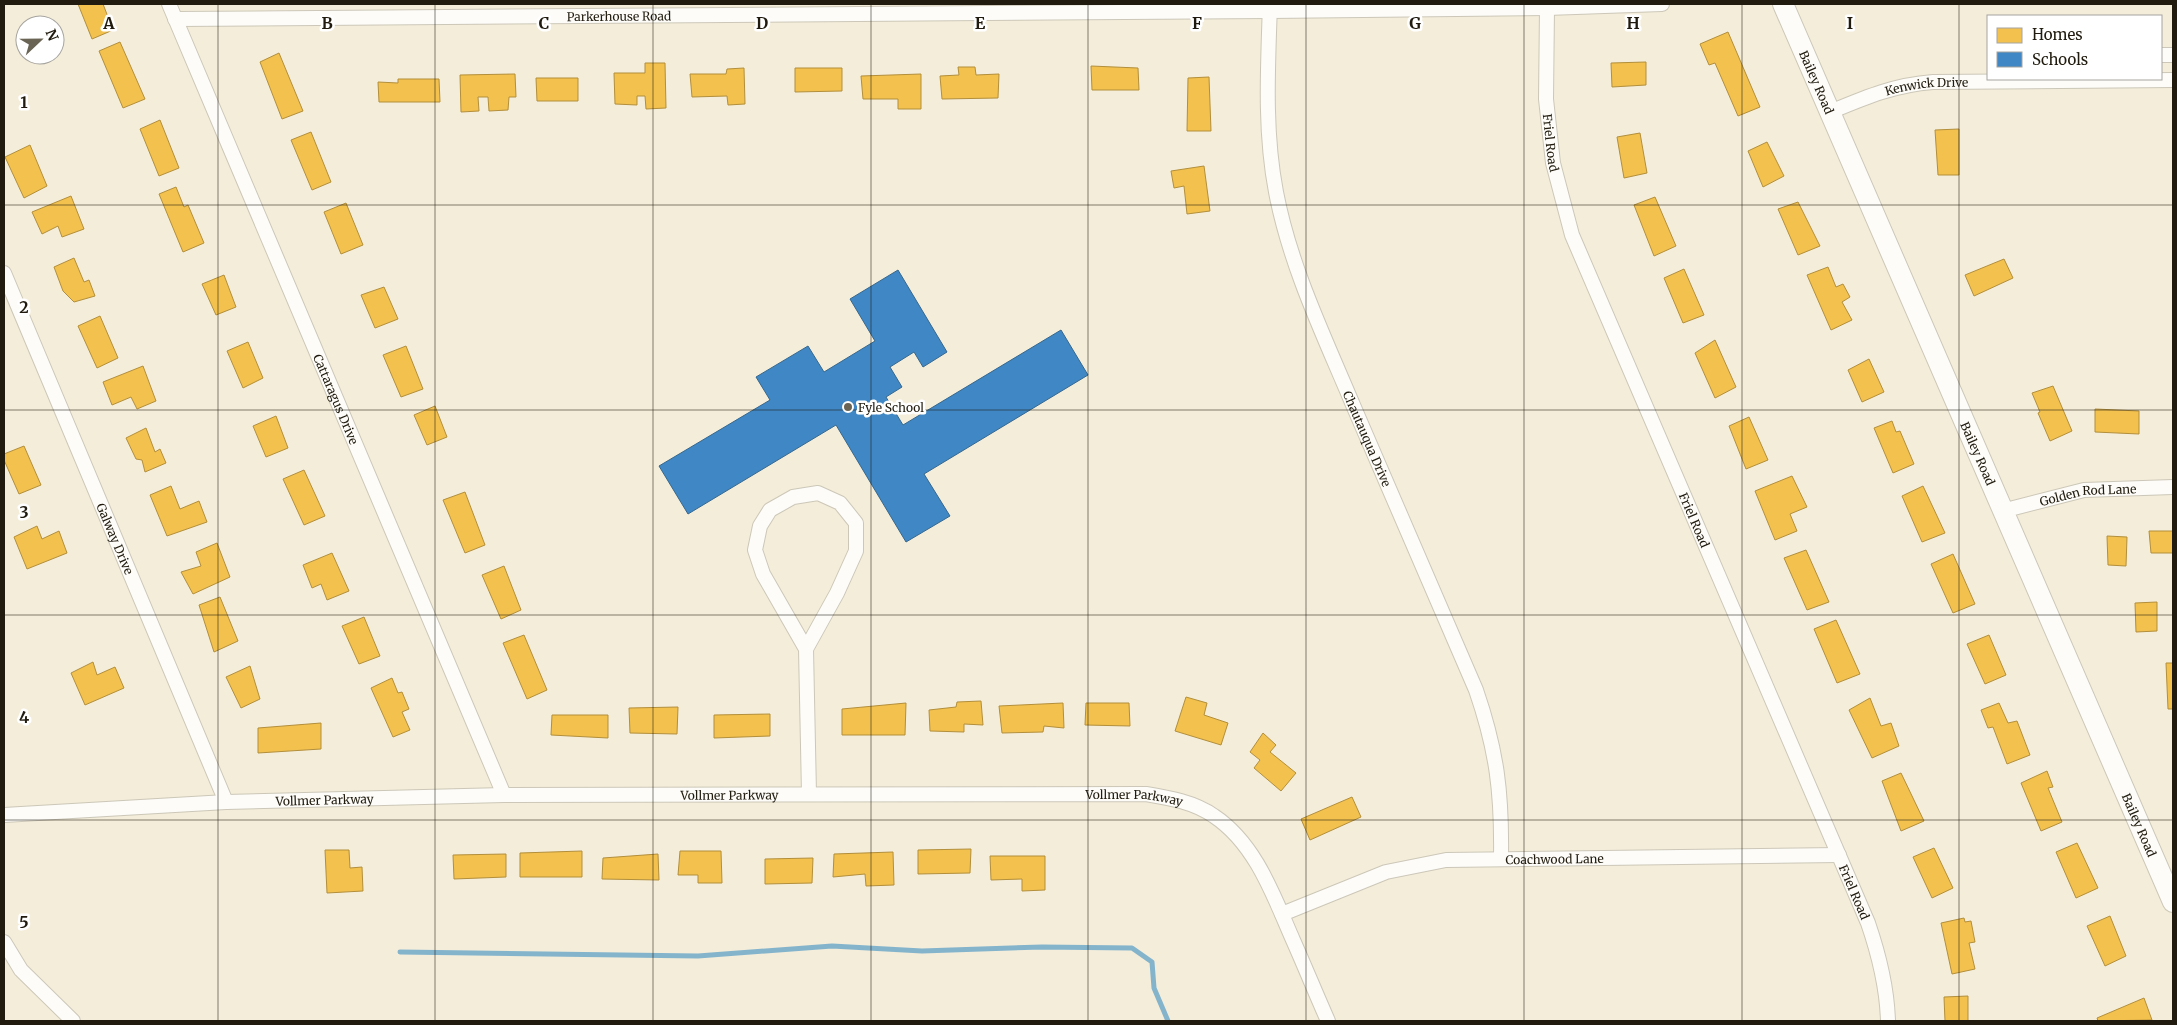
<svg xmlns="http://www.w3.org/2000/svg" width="2177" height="1025" viewBox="0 0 2177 1025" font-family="Merriweather,serif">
	<rect width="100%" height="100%" fill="#f4edda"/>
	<g fill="#f2c14e" stroke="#b38f3b">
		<path d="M78,4h25l10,26 -21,9z"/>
		<path d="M1728,32l32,75 -22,9 -23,-53 -6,2 -9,-21z"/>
		<path d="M120,42l25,57 -22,9 -24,-57z"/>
		<path d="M279,53l24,58 -21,8 -22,-57z"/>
		<path d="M1646,62v23l-34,2 -1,-24z"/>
		<path d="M645,63h20l1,45 -20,1 -1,-13h-8v9l-22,-1 -1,-31h31z"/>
		<path d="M1091,66l47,2 1,22h-47z"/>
		<path d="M958,67h17l1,8 23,-1 -1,24 -56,1 -2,-23 19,-1z"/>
		<path d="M744,68l1,36 -17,1 -1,-9 -35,1 -2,-23h36l1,-5z"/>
		<path d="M795,68h47v23l-47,1z"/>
		<path d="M515,74l1,23h-7l-1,13 -19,1 -1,-14h-10l1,14 -18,1 -1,-37z"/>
		<path d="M921,74v35h-23v-10h-35l-2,-23z"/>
		<path d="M1209,77l2,54h-24l1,-53z"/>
		<path d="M536,78h42v23h-41z"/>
		<path d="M398,79h41l1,23h-61l-1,-20 20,1z"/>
		<path d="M160,120l19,48 -20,8 -19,-47z"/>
		<path d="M1959,129v46h-21l-3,-45z"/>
		<path d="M311,132l20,50 -19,8 -21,-50z"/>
		<path d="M1640,133l7,40 -23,5 -7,-41z"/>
		<path d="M1767,142l17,34 -21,11 -15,-36z"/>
		<path d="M30,145l17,41 -23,12 -19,-41z"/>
		<path d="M1204,166l6,45 -23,3 -3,-28 -10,2 -3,-17z"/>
		<path d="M176,187l8,20 4,-2 16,38 -21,9 -24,-58z"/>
		<path d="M71,196l13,33 -22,8 -4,-11 -16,8 -10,-22z"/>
		<path d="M1655,197l21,49 -22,10 -20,-51z"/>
		<path d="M1798,202l22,44 -22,9 -20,-46z"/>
		<path d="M346,203l17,42 -22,9 -17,-42z"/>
		<path d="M74,258l10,24 5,-2 6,16 -21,6 -11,-11 -9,-24z"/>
		<path d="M2004,259l9,19 -39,18 -9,-21z"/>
		<path d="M1828,267l8,20 7,-3 7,13 -8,5 10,18 -21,10 -24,-55z"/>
		<path d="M1684,269l20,46 -21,8 -19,-45z"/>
		<path d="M224,275l12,32 -20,8 -14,-31z"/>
		<path d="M384,287l14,32 -23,9 -14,-33z"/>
		<path d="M100,316l18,42 -21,10 -19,-42z"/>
		<path d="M1715,340l21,47 -21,11 -20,-45z"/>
		<path d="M248,342l15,36 -20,10 -16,-37z"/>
		<path d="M406,346l17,43 -22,8 -18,-42z"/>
		<path d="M1869,359l15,33 -22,10 -14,-32z"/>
		<path d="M143,366l13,35 -19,8 -6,-12 -19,8 -9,-23z"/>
		<path d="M2053,386l19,45 -22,10 -12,-28 2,-1 -8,-19z"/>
		<path d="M435,406l12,31 -20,8 -13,-30z"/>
		<path d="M2095,409l44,2v23l-44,-2z"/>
		<path d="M276,416l12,32 -22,9 -13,-31z"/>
		<path d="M1749,417l19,43 -22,9 -17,-43z"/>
		<path d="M1892,421l4,11 4,-1 14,33 -21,9 -19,-45z"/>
		<path d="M146,428l9,24 5,-3 6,14 -21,9 -3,-12 -6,-1 -10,-21z"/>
		<path d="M24,446l17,39 -22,9 -15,-34v-6z"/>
		<path d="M304,470l21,46 -21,9 -21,-46z"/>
		<path d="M1792,476l15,31 -17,7 7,17 -22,9 -20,-49z"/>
		<path d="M171,486l9,23 19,-8 8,21 -40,14 -17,-41z"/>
		<path d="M1923,486l22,47 -23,9 -20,-46z"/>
		<path d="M465,492l20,53 -20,8 -22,-53z"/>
		<path d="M37,526l5,13 17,-8 8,22 -40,16 -13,-32z"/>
		<path d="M2149,531h24v22h-22z"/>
		<path d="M2107,536l20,1 -1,29 -18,-1z"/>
		<path d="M217,543l13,34 -37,17 -12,-22 20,-6 -5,-14z"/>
		<path d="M1806,550l23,52 -22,8 -23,-52z"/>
		<path d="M332,553l17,38 -22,9 -6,-16 -9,4 -9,-23z"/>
		<path d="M1953,554l22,50 -22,9 -22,-49z"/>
		<path d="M504,566l17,44 -20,9 -19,-44z"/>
		<path d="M220,597l18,44 -24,11 -15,-47z"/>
		<path d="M2157,602v29l-21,1 -1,-29z"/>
		<path d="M364,617l16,39 -21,8 -17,-38z"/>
		<path d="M1836,620l24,54 -23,9 -23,-54z"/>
		<path d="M524,635l23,55 -20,9 -24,-56z"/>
		<path d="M1989,635l17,40 -21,9 -18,-40z"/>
		<path d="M93,662l4,13 18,-8 9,21 -39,17 -14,-32z"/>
		<path d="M2166,663h7v46h-5z"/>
		<path d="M250,666l10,33 -19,9 -15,-31z"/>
		<path d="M392,678l6,15 4,-1 7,17 -7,3 8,18 -17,7 -22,-49z"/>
		<path d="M1186,697l21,6 -3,12 24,8 -7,22 -46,-14z"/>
		<path d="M1870,698l11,28 10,-3 8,23 -27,12 -23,-48z"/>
		<path d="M981,701l2,24 -19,-1v8l-34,-1 -1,-21 27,-3 1,-5z"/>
		<path d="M906,703l-1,32h-63v-26z"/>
		<path d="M1063,703l1,25 -20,-2 -1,6 -41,1 -3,-27z"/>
		<path d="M1086,703h43l1,23 -45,-1z"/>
		<path d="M1999,703l9,20 9,-2 13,34 -23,9 -14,-37 -5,1 -7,-18z"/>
		<path d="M678,707l-1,27 -47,-1 -1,-25z"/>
		<path d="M770,714v22l-56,2v-23z"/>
		<path d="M552,715h56v23l-57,-3z"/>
		<path d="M321,723v26l-63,4v-25z"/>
		<path d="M1263,733l13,12 -6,7 26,21 -15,18 -27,-23 6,-8 -10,-8z"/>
		<path d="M2047,771l6,16 -5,1 14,34 -21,9 -20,-48z"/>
		<path d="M1901,773l23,48 -23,10 -19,-50z"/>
		<path d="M1352,797l9,20 -51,23 -9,-21z"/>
		<path d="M2077,843l21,45 -22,10 -20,-46z"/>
		<path d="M1934,848l19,40 -21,10 -19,-41z"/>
		<path d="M971,849l-1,24 -52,1v-24z"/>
		<path d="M325,850h24l1,18 12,-1 1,24 -36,2z"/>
		<path d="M582,851v26h-62v-24z"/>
		<path d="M680,851h41l1,32h-24v-8h-20z"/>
		<path d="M893,852l1,33 -28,1 -1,-12 -32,3 1,-23z"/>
		<path d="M506,854v23l-52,2 -1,-24z"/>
		<path d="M658,854l1,26 -57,-1 1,-21z"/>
		<path d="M990,856h55v34l-23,1v-12l-31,1z"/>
		<path d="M813,858l-1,25 -47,1v-25z"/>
		<path d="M2110,916l16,40 -21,10 -18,-40z"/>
		<path d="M1964,918l1,4 6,-1 4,21 -6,1 6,26 -23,5 -11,-51z"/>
		<path d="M1968,996v25h-23l-1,-24z"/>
		<path d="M2144,998l8,22 -54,1 -1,-3z"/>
	</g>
	<path fill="#3f88c5" stroke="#36678e" d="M898,270l49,82 -24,15 -9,-15 -24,15 12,20 -16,10 17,28 158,-95 27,45 -164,99 26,42 -44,26 -70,-117 -148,89 -29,-48 111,-66 -14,-23 52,-31 16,26 51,-31 -25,-42z"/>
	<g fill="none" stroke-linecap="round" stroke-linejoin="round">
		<path stroke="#84b4cc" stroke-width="5" d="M400,952l298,4 134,-10 90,5 120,-4 90,1 20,14 2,26 14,33"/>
		<defs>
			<g id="street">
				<path id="s1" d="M169,4l335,791"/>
				<path id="s2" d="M1270,4c-2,62 -6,126 6,188 14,74 48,144 77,213 41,95 82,190 123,285 21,61 26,103 25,168"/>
				<path id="s3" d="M1547,8l-1,91 7,64 19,72 296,688c11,32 19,64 20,98"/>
				<path id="s4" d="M175,19l1095,-8 277,-3 115,-4"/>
				<path d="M2161,55h12"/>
				<path id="s5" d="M1830,112c36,-15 64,-27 103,-30l240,-2"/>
				<path id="s6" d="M4,273l222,529"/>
				<path id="s7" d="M2002,511l82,-21 89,-3"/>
				<path d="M806,649l-43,-75 -8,-24 5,-24 10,-16 23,-13 25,-4 22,10 16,20v28l-19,42 -31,56 3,145"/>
				<path id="s8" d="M4,815l222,-13 278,-7 642,-1c24,4 48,8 68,22 42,28 60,81 79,124 12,27 23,54 35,81"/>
				<path id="s9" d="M1282,914l104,-42 60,-12 393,-5"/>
				<path d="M4,942l17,28 52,51"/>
			</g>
			<g id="secondary">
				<path id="s10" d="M1783,4l390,898"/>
			</g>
		</defs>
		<use href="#street" stroke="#ccc7b8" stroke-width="16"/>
		<use href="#secondary" stroke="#ccc7b8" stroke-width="22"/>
		<use href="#street" stroke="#fdfcf9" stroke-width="14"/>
		<use href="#secondary" stroke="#fdfcf9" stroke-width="20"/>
	</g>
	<path fill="none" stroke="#201b0e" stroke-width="1" stroke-opacity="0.55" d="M218,4v1017M435,4v1017M653,4v1017M871,4v1017M1088,4v1017M1306,4v1017M1524,4v1017M1742,4v1017M1959,4v1017M4,205h2169M4,410h2169M4,615h2169M4,820h2169"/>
	<circle fill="#6a6455" stroke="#fff" stroke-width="2" cx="848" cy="407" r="5"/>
	<g text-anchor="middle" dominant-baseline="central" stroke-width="5" stroke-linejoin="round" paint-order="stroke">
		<g font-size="12" fill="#201b0e" stroke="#fff">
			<text stroke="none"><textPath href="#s4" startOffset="444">Parkerhouse Road</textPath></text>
			<text stroke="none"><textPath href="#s10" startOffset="85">Bailey Road</textPath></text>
			<text stroke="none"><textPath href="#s5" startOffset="101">Kenwick Drive</textPath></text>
			<text stroke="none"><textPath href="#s3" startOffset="135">Friel Road</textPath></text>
			<text stroke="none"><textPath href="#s1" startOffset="429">Cattaragus Drive</textPath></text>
			<text stroke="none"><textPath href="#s2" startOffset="452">Chautauqua Drive</textPath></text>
			<text stroke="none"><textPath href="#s10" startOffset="490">Bailey Road</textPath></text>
			<text stroke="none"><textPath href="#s7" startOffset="88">Golden Rod Lane</textPath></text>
			<text stroke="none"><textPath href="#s3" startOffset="540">Friel Road</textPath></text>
			<text stroke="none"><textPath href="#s6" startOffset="288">Galway Drive</textPath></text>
			<text stroke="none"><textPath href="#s8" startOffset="726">Vollmer Parkway</textPath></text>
			<text stroke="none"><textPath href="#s8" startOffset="1131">Vollmer Parkway</textPath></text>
			<text stroke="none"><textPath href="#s8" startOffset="321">Vollmer Parkway</textPath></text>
			<text stroke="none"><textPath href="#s10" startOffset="895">Bailey Road</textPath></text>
			<text stroke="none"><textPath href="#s9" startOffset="282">Coachwood Lane</textPath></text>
			<text stroke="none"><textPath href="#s3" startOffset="945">Friel Road</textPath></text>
		</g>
		<g font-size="12" fill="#201b0e" stroke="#fff" text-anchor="start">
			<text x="858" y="407">Fyle School</text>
		</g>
	</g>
	<g font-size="16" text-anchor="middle" font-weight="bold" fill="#201b0e" stroke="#fff" stroke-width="5" stroke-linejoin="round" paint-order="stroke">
		<text x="109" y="29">A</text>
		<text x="327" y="29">B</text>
		<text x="544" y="29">C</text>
		<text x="762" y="29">D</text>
		<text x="980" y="29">E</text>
		<text x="1197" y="29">F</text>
		<text x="1415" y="29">G</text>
		<text x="1633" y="29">H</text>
		<text x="1850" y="29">I</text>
		<text x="24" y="108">1</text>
		<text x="24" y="313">2</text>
		<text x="24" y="518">3</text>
		<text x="24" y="723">4</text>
		<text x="24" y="928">5</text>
	</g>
	<rect width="2177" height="1025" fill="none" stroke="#201b0e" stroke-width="10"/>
	<rect x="1987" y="15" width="175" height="65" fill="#ffffff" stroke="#a6a49f"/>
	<rect x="1997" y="28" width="25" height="15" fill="#f2c14e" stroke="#a6a49f"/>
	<text x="2032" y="40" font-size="15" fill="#201b0e">Homes</text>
	<rect x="1997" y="52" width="25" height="15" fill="#3f88c5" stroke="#a6a49f"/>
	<text x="2032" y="65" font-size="15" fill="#201b0e">Schools</text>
	<g transform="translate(40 40) rotate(68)"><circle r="24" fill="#ffffff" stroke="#a6a49f"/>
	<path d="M0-4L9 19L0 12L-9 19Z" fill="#6a6455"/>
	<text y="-8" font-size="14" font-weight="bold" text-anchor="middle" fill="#201b0e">N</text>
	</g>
</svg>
